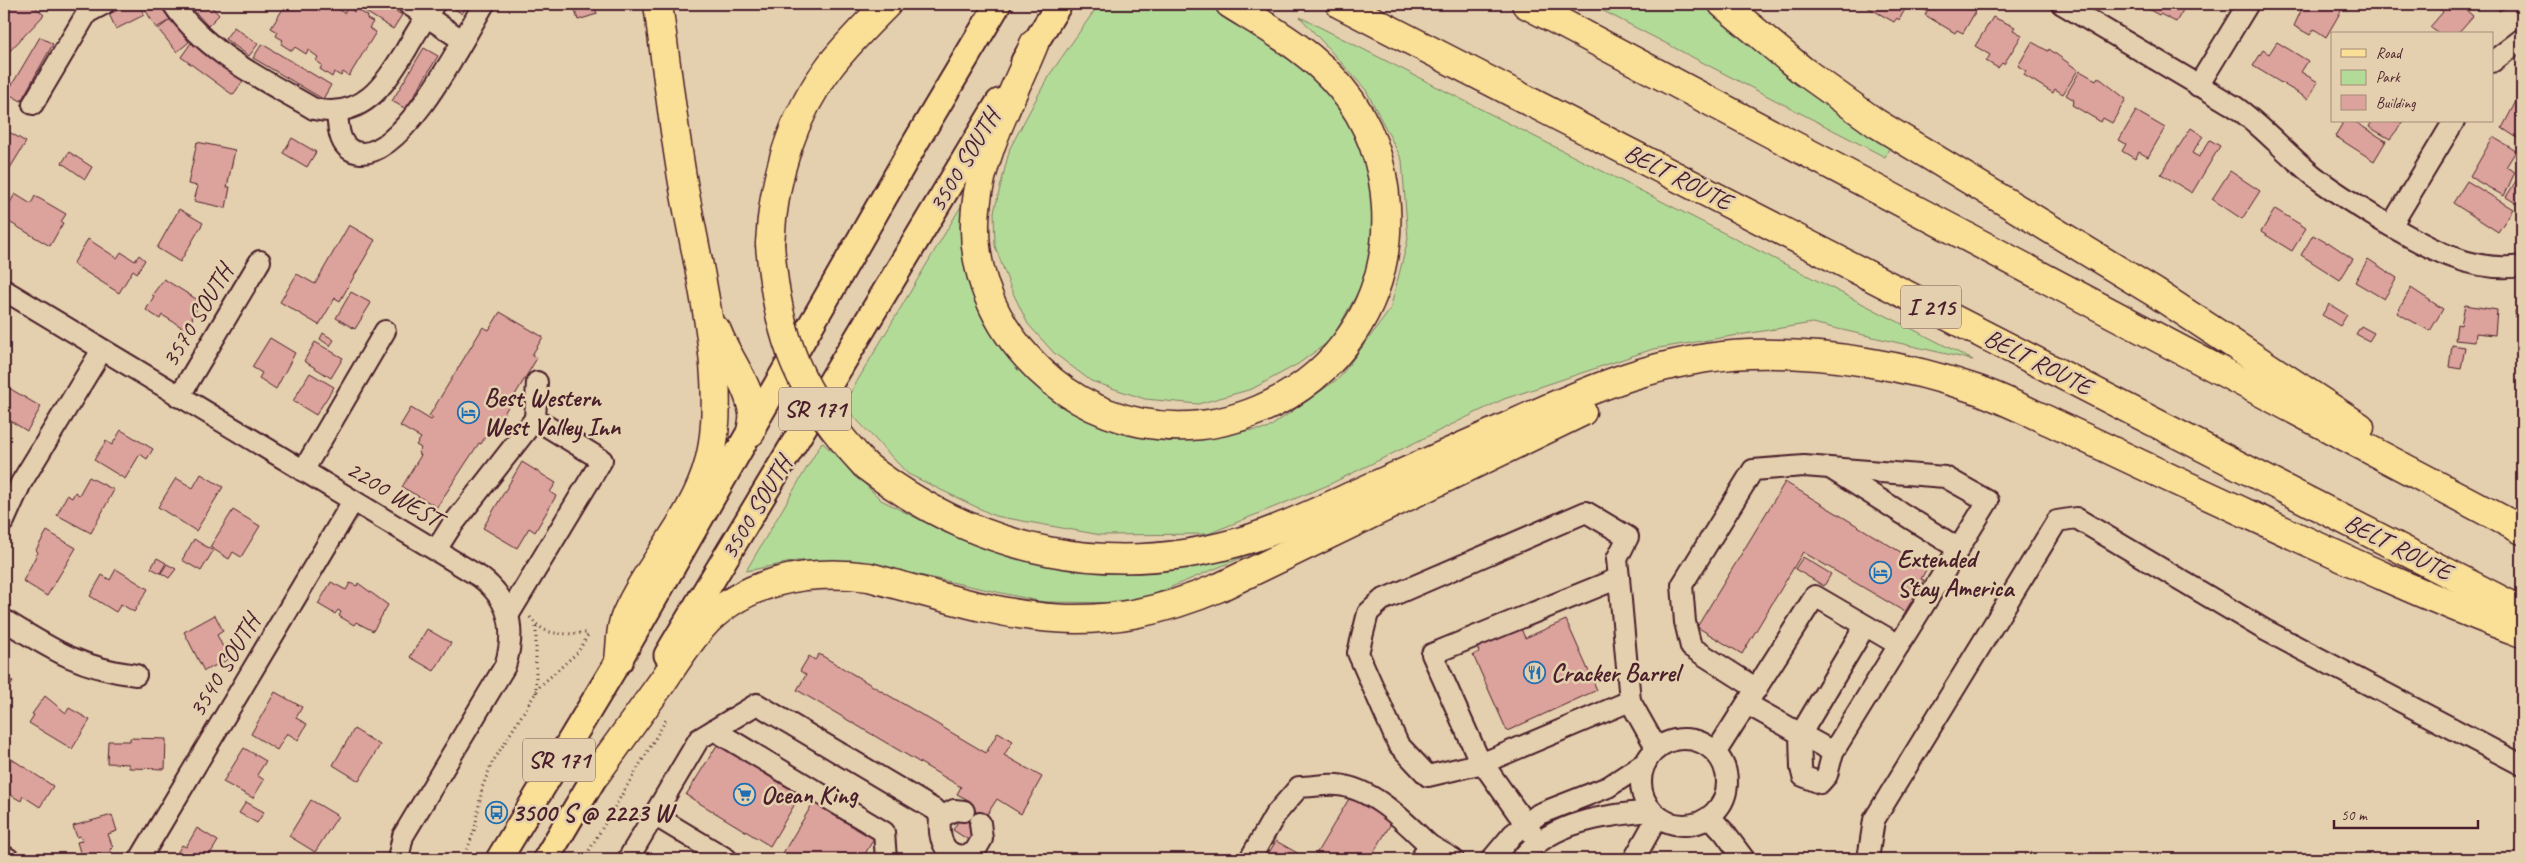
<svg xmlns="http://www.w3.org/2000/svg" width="2526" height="863" viewBox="0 0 2526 863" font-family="Caveat,sans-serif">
	<rect width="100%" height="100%" fill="#e4d0ae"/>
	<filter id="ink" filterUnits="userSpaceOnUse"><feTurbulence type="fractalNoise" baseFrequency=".02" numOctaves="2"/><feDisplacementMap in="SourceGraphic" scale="10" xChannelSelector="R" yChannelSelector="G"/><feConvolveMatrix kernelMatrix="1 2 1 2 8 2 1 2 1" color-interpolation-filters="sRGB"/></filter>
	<g filter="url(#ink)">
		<g fill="#b3db98" stroke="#7e7d62">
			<path d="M1099,4h112l89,56 53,57 22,58 -4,89 -14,30 -26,46 -33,24 -46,25 -54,15 -53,-5 -54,-18 -37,-28 -26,-29 -17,-35 -16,-43 -1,-34 16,-64 38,-71z"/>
			<path d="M1590,4h118l182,142 -5,11z"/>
			<path d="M1300,17l673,343 -161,-37 -159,26 -149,50 -178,87 -118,48 -107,1 -106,-19 -87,-42 -65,-69 120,-202 15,100 48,73 69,44 75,18 97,-9 72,-51 51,-68 18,-71 -6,-79 -36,-70z"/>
			<path d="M822,442l59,58 65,33 79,25 266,-21 -158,66 -90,-1 -184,-40 -62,-1 -51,10z"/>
		</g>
		<g fill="#dca29c" stroke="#4a1f2b">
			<path d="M4,4h28l12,11 -40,42z"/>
			<path d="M132,4h7l5,11 -28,14 -7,-15z"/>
			<path d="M142,4h19l9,16 -14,8z"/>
			<path d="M188,4h21l10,11 -11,11z"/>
			<path d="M286,4h49l-2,2 11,7 4,-6 6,5 2,-3 12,7 -1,3 6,3 -4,6 7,4 -27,44 -6,-4 -2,4 -7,-4 -2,5 -12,-8 2,-4 -6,-4 2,-4 -10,-7 -2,4 -11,-7 -3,4 -11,-7 2,-4 -7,-4 2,-4 -7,-4z"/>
			<path d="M353,4h31l18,11 -9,14z"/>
			<path d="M448,4h20l-6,10z"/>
			<path d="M573,4h21l3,10 -19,6z"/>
			<path d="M1862,4h46l-9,16 -2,-2 -3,4z"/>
			<path d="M1923,4h49l-1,2 6,3 -14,24 -6,-3 -2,3 -30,-18 2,-3 -6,-4z"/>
			<path d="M2143,4h40l3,1 -10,17 -16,-8 -1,1 -13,-7 1,-2z"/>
			<path d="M2304,4h36l4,2 -18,31 -12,-8 -4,6 -16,-9z"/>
			<path d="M2436,4h23l14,12 -16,18h-18l-9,-7 13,-15z"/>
			<path d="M2496,4h18l-15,7z"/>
			<path d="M1993,17l22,10 -2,3 9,5 -18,29 -2,-1 -4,5 -12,-7 4,-6 -15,-9z"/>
			<path d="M171,19l18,23 -12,10 -19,-23z"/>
			<path d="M234,27l24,17 -9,12 -24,-17z"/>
			<path d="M40,37l13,7 -32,57 -14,-8z"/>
			<path d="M2032,42l16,9 1,-2 29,21 -15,24 -8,-5 -2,4 -29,-18 2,-4 -8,-5z"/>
			<path d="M2277,42l31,19 -7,11 17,10 -10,17 -55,-33 10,-16 6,4z"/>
			<path d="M191,43l52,38 -10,14 -52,-38z"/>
			<path d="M262,44l69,41 -8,14 -70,-41z"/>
			<path d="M424,48l14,8 -32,53 -14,-8z"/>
			<path d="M2080,71l16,9 2,-3 28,22 -14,24 -9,-5 -2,4 -29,-17 2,-5 -8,-5z"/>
			<path d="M2522,90v51l-20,-13z"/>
			<path d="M2136,111l29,17 -17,29 -9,-5 -4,7 -13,-8 4,-7 -7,-4z"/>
			<path d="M2344,121l11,1 31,19 -12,20 -39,-25z"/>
			<path d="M2372,121h32l-14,18 -21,-12z"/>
			<path d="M2191,128l12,8 -11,17 7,4 11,-17 10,6 -28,47 -31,-19z"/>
			<path d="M4,129l22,13 -19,31 -3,-2z"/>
			<path d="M2493,137l23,14 -10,16 9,5 -11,24 -34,-19z"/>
			<path d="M292,138l24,14 -9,15 -24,-14z"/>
			<path d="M197,142l38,8 -8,37h3l-4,21 -32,-7 4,-15 -10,-2z"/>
			<path d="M69,152l23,15 -7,12 -23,-16z"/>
			<path d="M2230,171l30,20 -18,28 -30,-20z"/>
			<path d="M2467,181l46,28 -15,23 -45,-29z"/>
			<path d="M2516,181l5,3 1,-2v25l-16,-10z"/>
			<path d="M15,194l16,10 4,-8 31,18 -5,8 2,1 -13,23 -46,-27v-6z"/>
			<path d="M179,209l24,14 -23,39 -23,-14z"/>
			<path d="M2275,209l31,19 -14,23 -31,-19z"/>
			<path d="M349,225l26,15 -35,61 -5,-3 -16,27 -39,-23 17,-28 18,10z"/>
			<path d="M2313,235l14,8 1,-1 25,17 -13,21 -39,-25z"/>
			<path d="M88,239l29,19 4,-6 14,9 4,-6 6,5 -8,13 -4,-3 -14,23 -46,-29z"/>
			<path d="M2368,259l29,19 -13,21 -29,-17z"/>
			<path d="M164,279l37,23 -9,15 1,1 -8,11 -23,-14 -2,4 -14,-9 8,-14 -2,-1z"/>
			<path d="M2411,288l32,21 -13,22 -33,-18z"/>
			<path d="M351,292l20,11 -16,26 -19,-11z"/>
			<path d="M2329,304l18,11 -7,11 -18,-11z"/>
			<path d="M2465,305l32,5 -2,25 -19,-2 -1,9 -20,-2 2,-16 4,1z"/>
			<path d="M2518,308h4v26l-4,1 -3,-24h4z"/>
			<path d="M500,312l43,25 -11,18 5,3 -41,69 -4,-2 -11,19 -2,-1 -42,64 -35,-20 19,-32 -3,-2 3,-5 -5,-3 5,-7 -21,-12 11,-18 20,12 2,-2 -4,-2 54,-89 6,3z"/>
			<path d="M2361,326l13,7 -5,8 -13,-7z"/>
			<path d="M323,333l11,7 -4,6 -10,-7z"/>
			<path d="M270,338l25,15 -19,36 -17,-11 3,-5 -10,-6z"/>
			<path d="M315,342l28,16 -12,20 -27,-17z"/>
			<path d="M2452,345l13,2 -4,22 -12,-2z"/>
			<path d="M310,373l24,14 -18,28 -23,-14z"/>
			<path d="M4,382l6,4 -1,2 32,19 -14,24 -23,-14z"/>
			<path d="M121,430l32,19 -6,10 -7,-5 -15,25 -31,-19 12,-19 6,4z"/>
			<path d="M522,462l34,21 -6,9 6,4 -21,36 -6,-4 -12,20 -34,-20z"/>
			<path d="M201,474l22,13 -27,44 -38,-24 18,-29 17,10z"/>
			<path d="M89,477l25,13 -23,43 -34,-18 10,-20 5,3 3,-6 4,3z"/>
			<path d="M1785,482l142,86 -6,11 3,1 -19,32 -102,-60 -61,102 -45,-27z"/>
			<path d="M233,510l27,16 -19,31 -8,-5 -4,7 -19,-12z"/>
			<path d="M47,531l29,17 -29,48 -24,-15 15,-29 -2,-2z"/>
			<path d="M194,539l19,12 -12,20 -19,-11z"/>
			<path d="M1803,557l28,17 -7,12 -29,-17z"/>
			<path d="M157,558l9,5 -6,10 -9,-5z"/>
			<path d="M167,564l9,5 -7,9 -8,-5z"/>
			<path d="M116,569l32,20 -14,23 -13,-8 -5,8 -26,-16 12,-21 8,5z"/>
			<path d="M331,582l15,8 4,-7 7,3 1,-3 30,22 -15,26 -17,-9 -2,3 -15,-9 2,-4 -3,-2 -3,4 -17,-10z"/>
			<path d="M215,615l8,16 -6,4 12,24 -25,12 -20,-39z"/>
			<path d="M1566,620l31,70 -90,41 -34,-76 6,-3 -3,-8 43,-20 6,14z"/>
			<path d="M427,629l24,14 -17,28 -24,-14z"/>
			<path d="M819,654l167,99 12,-21 15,9 -9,14 38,22 -21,37 -24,-15 -27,42 -17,-11 17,-29 -13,-7 4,-7 -164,-97 9,-15 -6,-4 9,-15 6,4z"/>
			<path d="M4,675l9,7 -9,14z"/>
			<path d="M275,692l27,15 -6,11 11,6 -9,16 -11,-7 -10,17 -26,-16z"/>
			<path d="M45,696l21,17 3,-5 21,12 -18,29 -43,-26 5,-8 -2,-1z"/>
			<path d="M354,729l26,16 -21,36 -26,-16z"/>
			<path d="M130,738l36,1 -1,30 -36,-1v-4l-22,-1 1,-22h22z"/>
			<path d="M719,742l83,50 -32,54 -84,-51z"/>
			<path d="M244,748l22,13 -9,14 7,5 -11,18 -30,-16z"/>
			<path d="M4,754l49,32 -13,21 -17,-11 -2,5 -17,-10z"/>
			<path d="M1350,797l42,25 -22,37h-57z"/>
			<path d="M816,798l60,37 -14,24h-75l2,-2 -6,-4z"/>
			<path d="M311,800l27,16 -23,36 -26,-16z"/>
			<path d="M246,802l18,10 -7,11 -18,-10z"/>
			<path d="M112,815l5,16 -9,3 5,14 -3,1 3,7 -11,3 -2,-6 -18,6 -5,-17 5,-1 -2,-5 -3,1 -4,-11z"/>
			<path d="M197,828l21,13 -11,18 -33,-1 8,-13 4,2z"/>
			<path d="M1276,841l32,18h-43z"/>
		</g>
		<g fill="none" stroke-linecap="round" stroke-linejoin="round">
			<defs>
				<g id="minor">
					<path d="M173,4c33,49 91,76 141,105 49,11 70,-24 92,-59 9,-16 19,-31 28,-46"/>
					<path d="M408,4l54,36"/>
					<path d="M2062,4l172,102c29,20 52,48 80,70 20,16 42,29 63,42 45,26 91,56 145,48"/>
					<path d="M2492,62l30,-23"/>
					<path d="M2198,86l50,-82"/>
					<path d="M33,104l54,-91 17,-9"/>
					<path d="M337,111c1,18 2,40 24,42 44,2 102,-114 123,-149"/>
					<path d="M2391,226l63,-105"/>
					<path d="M4,290l476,287c31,23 36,54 25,89l-102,170 -5,23"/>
					<path d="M179,397l81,-136"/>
					<path d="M1833,470l126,79"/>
					<path d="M303,471l82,-140"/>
					<path d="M4,521l17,-38 81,-133"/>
					<path d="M436,550l14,-22 85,-109"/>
					<path d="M1619,578l-2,-19 11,-22 -42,-25 -204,88 -14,13 -10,40 40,91 30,32 55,-13 147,-62"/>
					<path d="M509,614l93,-154 -67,-41 2,-37"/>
					<path d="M4,620c47,29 76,48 132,55"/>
					<path d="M1865,626l-65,109 1,33 2,8 17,7 7,-8 6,-23 66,-107"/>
					<path d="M1747,704l86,48"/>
					<path d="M714,730l43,-26 180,107 3,7"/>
					<circle cx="1684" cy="782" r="43"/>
					<path d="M1716,752l99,-156 84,49 89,-144 -43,-24 -141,-11 -51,4 -71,115 3,37 6,25 66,42"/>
					<path d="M964,811l-10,-1 -14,8c-2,22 5,45 34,35l8,-14 -2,-16"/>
					<path d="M654,815l73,44"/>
					<path d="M1710,817l14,15 20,27"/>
					<path d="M1538,842l-61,-87 -45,-101 187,-76 11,123 27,48"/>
					<path d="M4,856l5,3"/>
					<path d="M140,859l213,-358"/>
					<path d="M628,859l71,-120 15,-9 170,102 2,27"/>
					<path d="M1250,859l25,-44 24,-28c12,0 26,-3 38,-2 36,3 68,37 92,60"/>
					<path d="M1421,859l8,-14 24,14"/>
					<path d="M1492,859l21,-25 26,-20 69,-27 38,-25"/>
					<path d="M1521,859c31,-38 85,-44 131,-48"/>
					<path d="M1634,859l24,-43"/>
					<path d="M1868,859l6,-39 183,-299 19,-3 189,112 257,135"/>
				</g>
				<g id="major">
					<path d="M1024,61l35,-57"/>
					<path d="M667,655l332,-553"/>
					<path d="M499,859l120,-199 298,-520 81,-136"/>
					<path d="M546,859l61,-103"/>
				</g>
				<g id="highway">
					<path d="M1340,4l1182,607"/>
					<path d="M1526,4l996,526"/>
					<path d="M1723,4l79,66 74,53 278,169 206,135"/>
					<path d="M1034,44c-21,52 -53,108 -58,164 -6,54 14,109 51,149 131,146 370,44 359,-150 -2,-42 -17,-86 -45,-119 -30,-37 -71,-59 -111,-84"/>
					<path d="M770,244c3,-64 21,-126 60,-178 17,-22 37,-42 57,-62"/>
					<path d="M717,331c10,27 32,53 36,82 1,6 -1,13 -2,19"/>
					<path d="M866,466c115,88 246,116 386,72 36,-12 71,-29 106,-45 52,-23 103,-46 155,-69 76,-35 151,-67 237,-70 76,-2 156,11 228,36 25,9 49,21 73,32 40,19 81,38 121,57 116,53 231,110 350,154"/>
					<path d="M619,660c2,-14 1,-32 7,-45 23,-52 68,-96 83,-152 21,-81 -12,-197 -26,-280 -10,-59 -17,-120 -25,-179"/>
					<path d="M596,774c22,-31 45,-62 67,-93 12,-18 24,-37 38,-53 42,-48 107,-59 168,-51 133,36 215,68 351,10l362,-175"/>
				</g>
			</defs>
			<use href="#minor" stroke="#4a1f2b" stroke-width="24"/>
			<use href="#major" stroke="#4a1f2b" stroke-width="29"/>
			<use href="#highway" stroke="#4a1f2b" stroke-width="31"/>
			<g stroke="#4a1f2b" stroke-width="3" stroke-dasharray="1 4" stroke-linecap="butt">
				<path d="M530,617c16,22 35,16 59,16"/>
				<path d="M536,693v-67"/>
				<path d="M464,859l11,-31 7,-40 10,-25 48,-77 38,-34 11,-19"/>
				<path d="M584,859l82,-139"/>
			</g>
			<use href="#minor" stroke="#e4d0ae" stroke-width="20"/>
			<use href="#major" stroke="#fadf96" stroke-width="25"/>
			<use href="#highway" stroke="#fadf96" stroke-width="28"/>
			<defs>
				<path id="highway-bridge" d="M770,244c7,96 30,152 96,222"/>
			</defs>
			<use href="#highway-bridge" stroke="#4a1f2b" stroke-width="31" stroke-linecap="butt"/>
			<use href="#highway-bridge" stroke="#fadf96" stroke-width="28"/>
		</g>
	</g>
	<defs>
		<symbol id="hotel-ring" viewBox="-11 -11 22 22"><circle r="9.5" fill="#e4d0ae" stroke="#1f6fb2" stroke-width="1.5"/><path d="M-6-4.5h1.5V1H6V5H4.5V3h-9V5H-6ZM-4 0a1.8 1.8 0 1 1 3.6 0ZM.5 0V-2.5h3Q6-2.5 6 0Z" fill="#1f6fb2"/></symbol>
		<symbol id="restaurant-ring" viewBox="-11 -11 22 22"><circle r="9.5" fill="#e4d0ae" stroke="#1f6fb2" stroke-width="1.5"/><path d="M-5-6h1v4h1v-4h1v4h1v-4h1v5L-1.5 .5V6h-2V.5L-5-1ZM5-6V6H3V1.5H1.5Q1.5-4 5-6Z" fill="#1f6fb2"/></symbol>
		<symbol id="supermarket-ring" viewBox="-11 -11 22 22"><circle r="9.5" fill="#e4d0ae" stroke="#1f6fb2" stroke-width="1.5"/><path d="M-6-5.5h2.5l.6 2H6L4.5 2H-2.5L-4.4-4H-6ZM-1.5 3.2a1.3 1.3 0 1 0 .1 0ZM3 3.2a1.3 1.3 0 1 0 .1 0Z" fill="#1f6fb2"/></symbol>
		<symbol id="bus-ring" viewBox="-11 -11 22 22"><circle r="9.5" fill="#e4d0ae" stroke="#1f6fb2" stroke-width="1.5"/><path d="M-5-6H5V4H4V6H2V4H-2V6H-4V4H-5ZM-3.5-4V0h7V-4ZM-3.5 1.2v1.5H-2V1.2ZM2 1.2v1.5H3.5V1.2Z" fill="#1f6fb2"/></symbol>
	</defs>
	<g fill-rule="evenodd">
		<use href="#hotel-ring" x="456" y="400" width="25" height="25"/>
		<use href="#hotel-ring" x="1868" y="560" width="25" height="25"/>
		<use href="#restaurant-ring" x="1522" y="660" width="25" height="25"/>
		<use href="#supermarket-ring" x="732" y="782" width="25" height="25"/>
		<use href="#bus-ring" x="484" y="800" width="25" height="25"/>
	</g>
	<g text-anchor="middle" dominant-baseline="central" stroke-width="5" stroke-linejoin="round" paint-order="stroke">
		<g fill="#e4d0ae" stroke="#785452" stroke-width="1">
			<rect x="1901" y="285.5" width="60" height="43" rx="4"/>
			<rect x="779" y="387.5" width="72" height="43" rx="4"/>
			<rect x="523" y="738.5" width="72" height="43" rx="4"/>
		</g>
		<g font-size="24" font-weight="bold" fill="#4a1f2b">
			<text x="1931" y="307">I 215</text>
			<text x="815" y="409">SR 171</text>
			<text x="559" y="760">SR 171</text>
		</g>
		<g font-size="25" fill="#4a1f2b" stroke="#e4d0ae">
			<text transform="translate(964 161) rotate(-59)">3500 SOUTH</text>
			<text transform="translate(1678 177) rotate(27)">BELT ROUTE</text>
			<text transform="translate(197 316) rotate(-59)">3570 SOUTH</text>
			<text transform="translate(2038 362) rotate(27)">BELT ROUTE</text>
			<text transform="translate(394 494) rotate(31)">2200 WEST</text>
			<text transform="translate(756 508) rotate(-59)">3500 SOUTH</text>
			<text transform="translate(2398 547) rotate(27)">BELT ROUTE</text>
			<text transform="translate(224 666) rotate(-59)">3540 SOUTH</text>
		</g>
		<g font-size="25" font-weight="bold" fill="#4a1f2b" stroke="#e4d0ae" text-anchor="start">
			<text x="484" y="398">Best Western<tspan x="484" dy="29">West Valley Inn</tspan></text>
			<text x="1897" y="559">Extended<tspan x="1897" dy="29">Stay America</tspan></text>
			<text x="1551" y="673">Cracker Barrel</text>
			<text x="761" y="795">Ocean King</text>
			<text x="512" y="813">3500 S @ 2223 W</text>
		</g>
	</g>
	<rect width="2526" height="863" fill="none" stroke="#e4d0ae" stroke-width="20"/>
	<rect x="10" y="10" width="2506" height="843" fill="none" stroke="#4a1f2b" stroke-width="2" filter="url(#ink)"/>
	<rect x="2331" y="32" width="162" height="90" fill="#e4d0ae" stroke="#a6897a"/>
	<rect x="2341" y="49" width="25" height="8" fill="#fadf96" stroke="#a6897a"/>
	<text x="2376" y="58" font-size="15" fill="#4a1f2b">Road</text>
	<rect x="2341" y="70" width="25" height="15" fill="#b3db98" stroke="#a6897a"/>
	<text x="2376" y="82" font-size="15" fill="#4a1f2b">Park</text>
	<rect x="2341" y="95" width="25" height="15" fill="#dca29c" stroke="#a6897a"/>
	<text x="2376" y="108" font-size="15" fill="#4a1f2b">Building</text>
	<path d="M2334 820v8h144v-8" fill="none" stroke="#4a1f2b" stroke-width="2.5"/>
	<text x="2341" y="820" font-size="15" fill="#4a1f2b" stroke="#e4d0ae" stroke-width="4" paint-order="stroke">50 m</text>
</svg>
